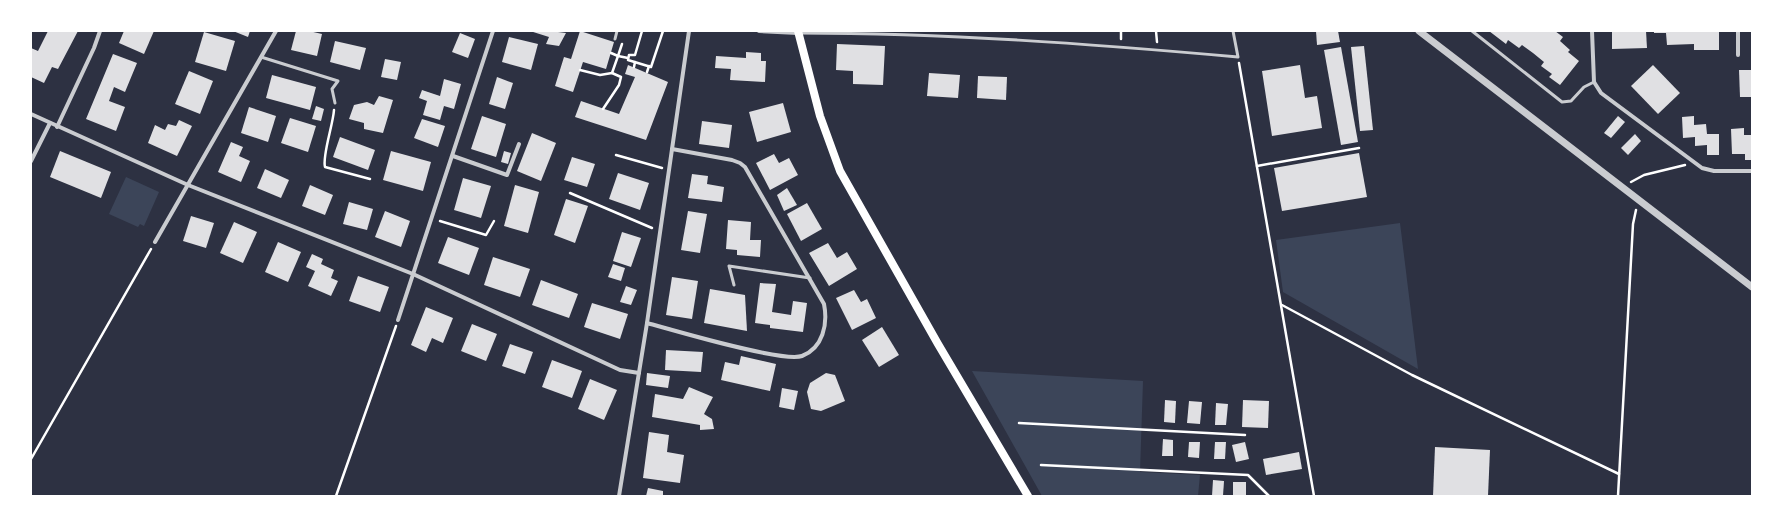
<svg xmlns="http://www.w3.org/2000/svg" width="1783" height="527" viewBox="0 0 1783 527" font-family="'Fira Sans',sans-serif">
	<rect width="100%" height="100%" fill="#2d3142"/>
	<g fill="#3c4559">
		<path d="M126,177l33,15 -15,34 -4,-2 -2,3 -29,-13z"/>
		<path d="M1400,223l18,146 -135,-77 -7,-52z"/>
		<path d="M972,371l171,10 -3,91 60,3 -2,21h-156z"/>
	</g>
	<g fill="#e0e0e3">
		<path d="M48,31h30l-20,38 -6,-2 -8,16 -13,-6v-29l7,3z"/>
		<path d="M124,31h30l-10,23 -25,-11z"/>
		<path d="M233,31h17l-2,6z"/>
		<path d="M296,31h13l13,3 -5,22 -26,-6z"/>
		<path d="M530,31h20l16,2 -7,13 -13,-2 3,-7z"/>
		<path d="M580,31l34,11 -8,27 -23,-7 -10,30 -18,-6 9,-29 7,2z"/>
		<path d="M1316,31h22l2,11 -23,3z"/>
		<path d="M1489,31h66l8,6 -3,4 10,9 -2,2 11,9 -19,24 -11,-8 3,-3 -11,-8 3,-4 -11,-9 -11,-8 -3,3 -11,-8 -2,4z"/>
		<path d="M1612,31h34l1,17 -35,1z"/>
		<path d="M1654,31h65v19h-25v-6l-27,1 -1,-12h-12z"/>
		<path d="M204,32l31,9 -9,30 -31,-9z"/>
		<path d="M460,33l15,6 -7,19 -16,-6z"/>
		<path d="M509,37l29,7 -7,26 -29,-8z"/>
		<path d="M335,41l31,7 -6,22 -30,-8z"/>
		<path d="M837,44l48,2 -2,39 -30,-1v-13l-17,-1z"/>
		<path d="M1364,46l9,84 -13,1 -9,-84z"/>
		<path d="M1341,47l17,95 -17,3 -17,-95z"/>
		<path d="M746,52l15,1v8h5l-1,21 -35,-2 1,-11 -16,-1 1,-12 30,2z"/>
		<path d="M113,54l24,9 -12,29 -11,-5 -5,14 16,6 -9,24 -30,-12z"/>
		<path d="M385,59l16,3 -4,18 -16,-3z"/>
		<path d="M628,65l40,17 -22,58 -71,-23 6,-16 38,13 16,-37 -10,-3z"/>
		<path d="M1300,65l5,33 12,-2 5,32 -50,8 -10,-65z"/>
		<path d="M1653,65l27,28 -22,21 -27,-28z"/>
		<path d="M1739,70h13v27h-12z"/>
		<path d="M189,71l24,10 -13,33 -25,-10z"/>
		<path d="M929,73l31,2 -2,23 -31,-2z"/>
		<path d="M272,75l44,12 -6,23 -44,-12z"/>
		<path d="M978,76l29,1 -1,23 -29,-2z"/>
		<path d="M497,77l16,6 -8,26 -16,-5z"/>
		<path d="M444,79l17,5 -7,25 -10,-3 -4,14 -17,-5 4,-14 -8,-3 3,-8 18,6z"/>
		<path d="M379,96l14,4 -10,33 -19,-4v-6l-15,-4 5,-14 13,-3 7,3z"/>
		<path d="M783,103l8,29 -34,10 -8,-30z"/>
		<path d="M316,106l8,3 -3,12 -9,-2z"/>
		<path d="M249,107l27,9 -8,26 -27,-9z"/>
		<path d="M482,116l24,8 -10,33 -25,-8z"/>
		<path d="M1618,116l7,6 -14,16 -7,-5z"/>
		<path d="M1694,116v9l12,-1 1,10h12v21h-12v-10l-12,1v-9l-12,1 -1,-21z"/>
		<path d="M290,118l26,8 -8,26 -27,-9z"/>
		<path d="M422,119l23,7 -7,21 -24,-9z"/>
		<path d="M179,120l13,6 -15,30 -29,-13 7,-18 10,5 3,-6 8,2z"/>
		<path d="M702,121l30,4 -3,23 -30,-4z"/>
		<path d="M1744,128v7h8v25h-7v-6h-13l-1,-25z"/>
		<path d="M532,133l24,10 -15,38 -24,-10z"/>
		<path d="M1635,134l6,7 -13,14 -7,-7z"/>
		<path d="M340,137l35,13 -7,20 -35,-13z"/>
		<path d="M231,142l12,5 -4,9 11,5 -9,21 -23,-10z"/>
		<path d="M60,151l51,21 -10,26 -51,-21z"/>
		<path d="M391,151l40,11 -8,29 -40,-11z"/>
		<path d="M504,151l7,2 -3,11 -7,-2z"/>
		<path d="M1359,153l8,44 -85,14 -8,-43z"/>
		<path d="M774,154l5,9 10,-5 9,17 -28,15 -14,-27z"/>
		<path d="M572,157l23,7 -8,23 -23,-7z"/>
		<path d="M265,169l24,11 -8,18 -24,-10z"/>
		<path d="M618,173l31,10 -9,27 -31,-11z"/>
		<path d="M692,174l16,2 -1,8 17,3 -2,15 -34,-4z"/>
		<path d="M463,178l28,8 -10,32 -27,-8z"/>
		<path d="M310,185l23,10 -8,20 -23,-9z"/>
		<path d="M515,185l24,7 -11,41 -24,-7z"/>
		<path d="M787,188l10,17 -13,6 -7,-16z"/>
		<path d="M566,199l22,7 -13,37 -21,-8z"/>
		<path d="M349,202l24,7 -6,21 -24,-6z"/>
		<path d="M807,203l15,26 -21,12 -14,-27z"/>
		<path d="M385,211l25,10 -9,26 -26,-10z"/>
		<path d="M688,211l19,3 -7,39 -19,-3z"/>
		<path d="M191,216l23,7 -8,25 -23,-7z"/>
		<path d="M728,220l23,2 -1,18h11l-1,17 -23,-2v-5l-11,-1z"/>
		<path d="M234,222l23,10 -14,31 -23,-10z"/>
		<path d="M622,232l19,6 -10,29 -18,-6z"/>
		<path d="M448,237l31,11 -10,27 -31,-12z"/>
		<path d="M278,242l23,10 -13,30 -23,-10z"/>
		<path d="M828,243l9,15 10,-6 10,17 -28,17 -20,-33z"/>
		<path d="M312,254l11,5 -2,5 13,6 -3,8 7,3 -7,15 -23,-10 7,-15 -9,-4z"/>
		<path d="M493,257l37,12 -10,28 -36,-12z"/>
		<path d="M613,264l12,4 -4,13 -13,-4z"/>
		<path d="M358,276l31,11 -9,25 -31,-11z"/>
		<path d="M672,277l26,4 -6,38 -26,-4z"/>
		<path d="M541,280l37,14 -9,24 -37,-13z"/>
		<path d="M760,283l16,1 -4,28 19,3 2,-14 14,2 -4,29 -33,-4v-3l-15,-2z"/>
		<path d="M626,286l11,4 -6,15 -11,-3z"/>
		<path d="M710,289l35,6 2,36 -43,-8z"/>
		<path d="M854,290l7,12 6,-3 9,19 -24,12 -16,-32z"/>
		<path d="M592,303l36,11 -8,25 -36,-12z"/>
		<path d="M426,307l27,11 -10,25 -11,-5 -6,14 -15,-7z"/>
		<path d="M472,324l25,10 -11,27 -25,-10z"/>
		<path d="M882,327l17,28 -20,12 -17,-27z"/>
		<path d="M510,344l23,8 -8,22 -23,-8z"/>
		<path d="M666,350l37,2 -2,20 -36,-2z"/>
		<path d="M741,356l35,8 -6,27 -49,-11 4,-18 14,3z"/>
		<path d="M552,360l30,11 -10,27 -30,-11z"/>
		<path d="M647,373l23,3 -2,12 -22,-3z"/>
		<path d="M826,373l9,2 10,26 -24,10 -10,-2 -4,-17 3,-9z"/>
		<path d="M590,379l27,11 -13,30 -26,-11z"/>
		<path d="M689,387l24,10 -9,17 8,5 2,10 -14,1v-5l-48,-8 3,-23 28,5z"/>
		<path d="M782,388l16,3 -4,19 -15,-3z"/>
		<path d="M1165,400l11,1 -1,22 -11,-1z"/>
		<path d="M1243,400l26,1 -1,27 -26,-1z"/>
		<path d="M1189,401l13,1 -2,22 -13,-1z"/>
		<path d="M1216,403l12,1 -2,21h-11z"/>
		<path d="M649,432l20,3 -2,17 17,3 -4,28 -37,-5z"/>
		<path d="M1163,439l10,1v16h-11z"/>
		<path d="M1189,442h11l-1,16 -11,-1z"/>
		<path d="M1215,442h11l-1,17h-11z"/>
		<path d="M1245,442l4,17 -13,3 -4,-17z"/>
		<path d="M1435,447l55,3 -2,46h-55z"/>
		<path d="M1299,452l3,17 -36,6 -3,-16z"/>
		<path d="M1213,480l11,1 -1,15h-11z"/>
		<rect x="1233" y="482" width="13" height="14"/>
		<path d="M648,488l15,3v5h-17z"/>
	</g>
	<g fill="none" stroke-linecap="round" stroke-linejoin="round">
		<g stroke="#fff" stroke-width="2.5">
			<path d="M642,31l-7,24h-6l-1,5 23,7 12,-36"/>
			<path d="M1156,31l1,11"/>
			<path d="M1121,39v-8"/>
			<path d="M611,53l7,3 4,-12"/>
			<path d="M1239,63l75,433"/>
			<path d="M634,67l1,-5"/>
			<path d="M580,70l20,5 12,-2 6,-17 10,2"/>
			<path d="M647,72l2,-6"/>
			<path d="M603,109l16,-24 2,-8 -9,-4"/>
			<path d="M334,110c-1,15 -12,46 -9,57l45,12"/>
			<path d="M616,155l46,13"/>
			<path d="M1257,166l102,-18"/>
			<path d="M1631,182l13,-7 41,-10"/>
			<path d="M570,193l82,35"/>
			<path d="M440,221l46,14 8,-14"/>
			<path d="M1282,305l130,70 207,99"/>
			<path d="M1019,423l226,12"/>
			<path d="M31,459l120,-210"/>
			<path d="M1041,465l207,10 21,21"/>
			<path d="M336,496l60,-170"/>
			<path d="M1618,496l15,-272 3,-14"/>
		</g>
		<g stroke="#caccd0" stroke-width="3">
			<path d="M1472,31l90,71 9,-1 13,-14 10,-5"/>
			<path d="M799,33c146,0 293,11 439,24l-5,-26"/>
			<path d="M615,39l2,-8"/>
			<path d="M261,57l77,24 -6,8 3,14"/>
			<path d="M734,285l-5,-19 81,12"/>
		</g>
		<g stroke="#caccd0" stroke-width="4">
			<path d="M759,31l39,2"/>
			<path d="M1592,31l2,51 7,11 101,75 12,3h38"/>
			<path d="M1738,55v-24"/>
			<path d="M31,114l157,71 225,89 207,96 19,3"/>
			<path d="M57,127l37,-79 6,-17"/>
			<path d="M453,156l54,19 12,-31"/>
			<path d="M31,161l19,-38"/>
			<path d="M155,242l121,-211"/>
			<path d="M398,320l95,-289"/>
			<path d="M647,323c26,7 136,40 155,33 21,-8 26,-32 22,-52l-79,-137 -5,-4 -8,-3 -60,-11"/>
			<path d="M619,496l28,-173 42,-292"/>
		</g>
		<path stroke="#caccd0" stroke-width="7" d="M1419,31l333,256"/>
		<path stroke="#fff" stroke-width="8" d="M798,31l22,85 20,55 98,173 90,152"/>
	</g>
	<rect width="1783" height="527" fill="none" stroke="#ffffff" stroke-width="64"/>
</svg>
